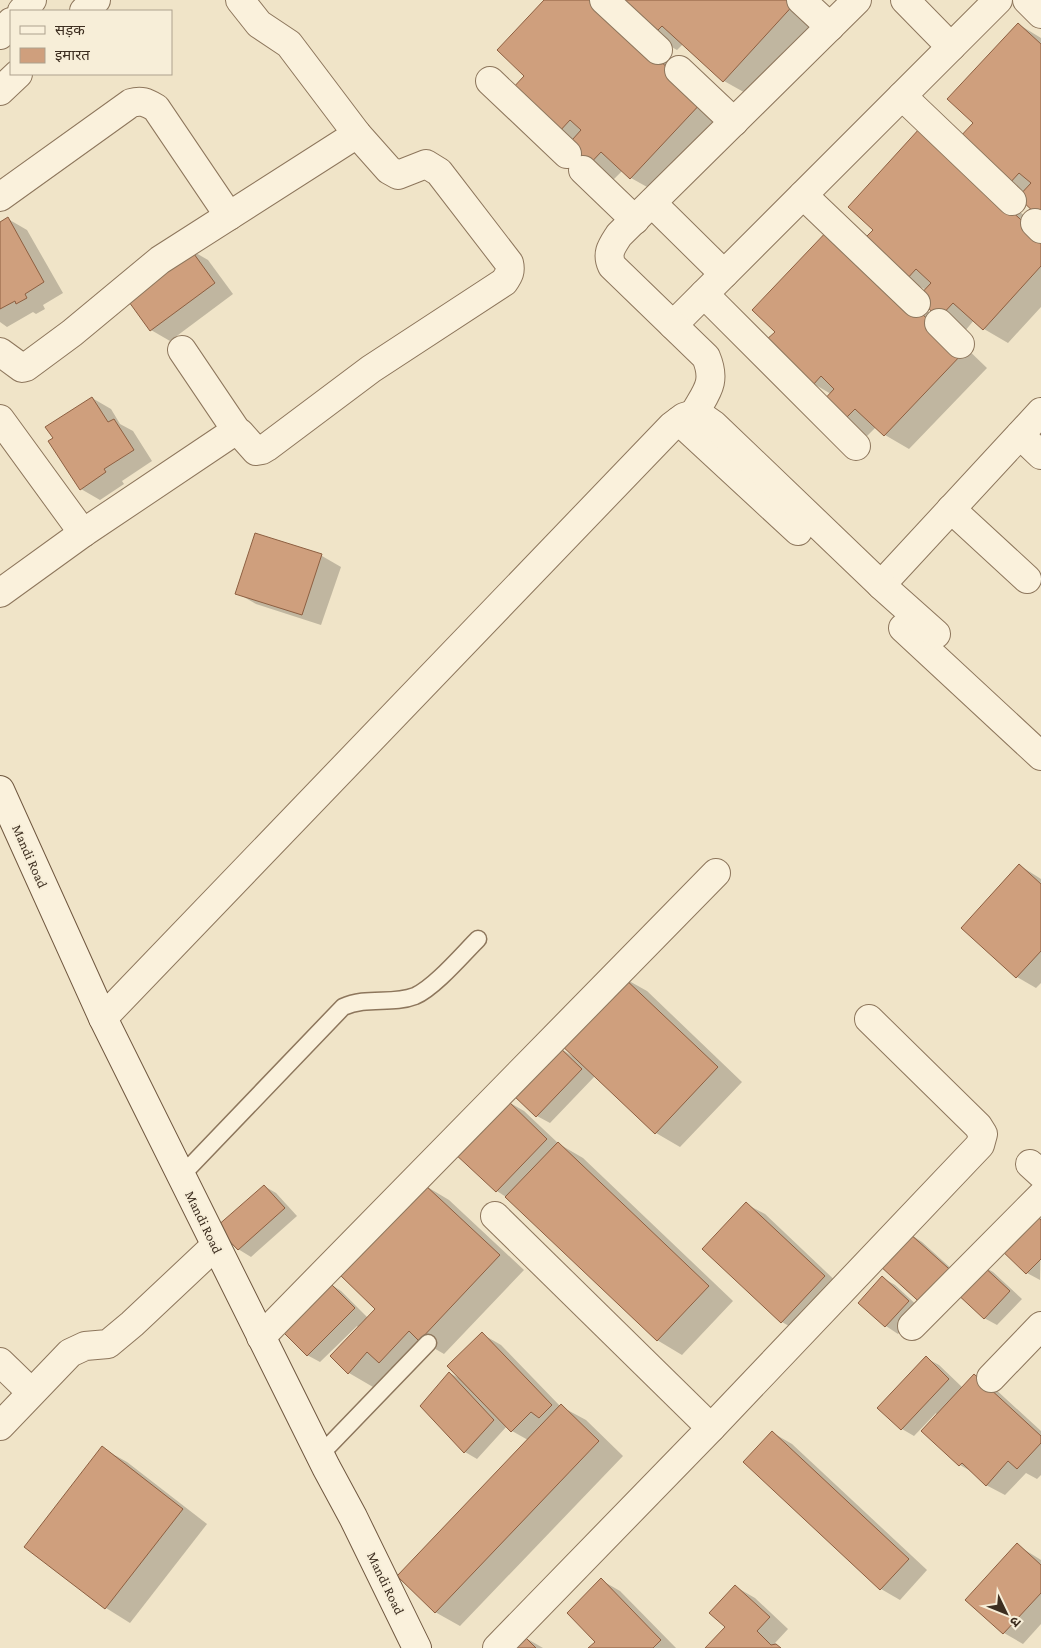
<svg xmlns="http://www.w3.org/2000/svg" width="1041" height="1648" viewBox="0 0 1041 1648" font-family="'Crimson Pro','Noto Sans Devanagari',serif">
	<rect width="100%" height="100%" fill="#f0e4c8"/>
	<g fill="#0003">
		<path d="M545,0h58l124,116 -71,76 -25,-14 -8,-8 -12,12 -52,-50z"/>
		<path d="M612,0h191l18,16 -72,79 -25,-14 -41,-37 -6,6 -25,-14z"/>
		<path d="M1018,24l23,14v179l-17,-24 -15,-9 -34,-61z"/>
		<path d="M945,144l96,87v76l-33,36 -24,-14 -10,-9 -9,11 -25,-14 -14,-27 -19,-11z"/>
		<path d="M8,219l19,11 36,63 -20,12 2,4 -9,5 -3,-2 -26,15 -7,-5v-99z"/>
		<path d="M856,242l131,126 -78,81 -24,-14 -9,-8 -9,9 -25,-14 -11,-28 -17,-10z"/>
		<path d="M189,249l19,11 25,34 -63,47 -19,-11z"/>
		<path d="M92,398l19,11 9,15 13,7 19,30 -30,20 2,3 -24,16 -19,-11z"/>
		<path d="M256,534l66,22 19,11 -20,58 -65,-21 -19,-11z"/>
		<path d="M1019,865l22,14v104l-5,5 -19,-11 -55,-49z"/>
		<path d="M622,977l25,14 95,91 -62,65 -24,-14 -61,-57 -45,47 -13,-7 -23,-22 44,-47 16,10z"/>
		<path d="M505,1100l19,11 35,33 24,14 150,143 -51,54 -25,-15 -151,-143 -9,-6 -42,-39z"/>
		<path d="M424,1185l25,15 75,70 -80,84 -12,-7 -28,29 -13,-8 -18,19 -24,-14 10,-45 -2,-2 -37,36 -13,-7 22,-72 12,8 27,27 9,-9z"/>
		<path d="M264,1186l12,7 21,23 -46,41 -13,-8z"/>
		<path d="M746,1204l19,10 78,74 -42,45 -19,-11z"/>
		<path d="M1030,1211l11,7 -1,62 -13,-7z"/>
		<path d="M910,1234l12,8 43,39 16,-16 12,7 29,27 -25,26 -13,-7z"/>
		<path d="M883,1278l12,7 26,24 -23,25 -12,-8 -26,-23z"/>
		<path d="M482,1334l19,11 59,61 26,14 37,36 -163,170 -25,-14 93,-172 -16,-9 -5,-5 -30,33 -12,-7 -15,-79 12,7z"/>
		<path d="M926,1358l13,7 24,23 30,-1 48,44v44l-4,4 -11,-6 -21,22 -19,-10 -12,-12 -14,-8 -24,-52 -22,23 -12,-7z"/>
		<path d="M773,1433l19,11 135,126 -27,30 -19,-11z"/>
		<path d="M102,1448l25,14 80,62 -77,99 -24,-15z"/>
		<path d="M1017,1545l24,15v64l-18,20 -19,-11z"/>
		<path d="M601,1580l19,11 56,57h-86l7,-6z"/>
		<path d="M736,1587l19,11 33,31 -13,14 5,5h-73l19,-21z"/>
		<path d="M524,1637l19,11h-30z"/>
	</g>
	<g fill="#cf9f7d" stroke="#8d5f41">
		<path d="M544,0h51l108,101 -73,78 -29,-27 -16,17 -21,-20 17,-19 -11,-10 -12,13 -47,-43 13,-14 -27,-26z"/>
		<path d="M610,0h186l1,1 -74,81 -61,-56 -11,11z"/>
		<path d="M1018,23l23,21v172l-2,1 -21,-20 13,-14 -12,-10 -11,12 -50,-46 15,-16 -26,-24z"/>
		<path d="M920,128l121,110v28l-58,64 -30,-27 -14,15 -22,-20 14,-15 -15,-14 -10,11 -43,-40 10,-10 -25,-23z"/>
		<path d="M8,217l36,65 -19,12 2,4 -11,6 -1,-3 -15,8v-87z"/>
		<path d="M831,227l132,126 -79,83 -29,-27 -14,14 -20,-20 13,-14 -13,-13 -8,9 -47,-45 9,-8 -23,-22z"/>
		<path d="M189,247l26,36 -65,48 -26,-36z"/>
		<path d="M92,397l16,25 6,-3 20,31 -30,19 2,3 -26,18 -32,-49 5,-3 -8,-11z"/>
		<path d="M255,533l67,21 -20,61 -67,-21z"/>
		<path d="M1019,864l22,20v67l-25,27 -55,-50z"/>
		<path d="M622,976l96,91 -63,67 -97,-92z"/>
		<path d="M558,1046l24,23 -46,48 -24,-23z"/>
		<path d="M505,1098l42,41 -51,53 -43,-40z"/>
		<path d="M558,1142l151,144 -52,55 -152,-144z"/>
		<path d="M424,1184l76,71 -81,86 -10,-10 -30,32 -12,-11 -19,22 -18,-18 45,-47 -36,-35z"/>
		<path d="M264,1185l21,23 -47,42 -22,-23z"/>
		<path d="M746,1202l79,74 -44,47 -79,-74z"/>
		<path d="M1030,1210l11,10v39l-15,15 -30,-29z"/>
		<path d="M909,1233l48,43 -30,33 -48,-44z"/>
		<path d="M980,1263l30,28 -26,28 -30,-28z"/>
		<path d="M882,1276l27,25 -24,26 -27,-24z"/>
		<path d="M329,1282l26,26 -48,48 -27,-27z"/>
		<path d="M482,1332l70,73 -13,13 -8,-6 -20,20 -64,-66z"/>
		<path d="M926,1356l23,23 -48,51 -24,-22z"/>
		<path d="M449,1372l45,48 -30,33 -44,-47z"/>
		<path d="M974,1374l67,62v7l-24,26 -9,-8 -22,25 -24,-23 -3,3 -38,-35z"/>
		<path d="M561,1404l38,37 -164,172 -38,-37z"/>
		<path d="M772,1431l137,128 -29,31 -137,-128z"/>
		<path d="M102,1446l81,63 -78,100 -81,-62z"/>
		<path d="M1017,1543l24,22v28l-38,41 -38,-34z"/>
		<path d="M601,1578l60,62 -8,8h-65l7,-6 -28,-29z"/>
		<path d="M735,1585l35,32 -13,14 14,14 5,-1 5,4h-76l20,-21 -16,-14z"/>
		<path d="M524,1636l12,12h-25z"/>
	</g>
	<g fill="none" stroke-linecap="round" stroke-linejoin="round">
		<defs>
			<g id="lane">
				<path d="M181,1176l162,-169c24,-11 49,-2 72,-11 19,-8 48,-42 63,-57"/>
				<path d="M320,1455l108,-112"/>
			</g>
			<g id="street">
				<path d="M604,0l54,50"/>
				<path d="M801,0l29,27"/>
				<path d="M905,0l46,47"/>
				<path d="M1027,0l14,14"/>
				<path d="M22,11l10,-11"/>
				<path d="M84,11l12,-11"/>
				<path d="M0,35l11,-13"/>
				<path d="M679,70l55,52"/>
				<path d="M490,81l77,73"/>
				<path d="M0,91l18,-17"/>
				<path d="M902,96l110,105"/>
				<path d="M583,170l52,50"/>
				<path d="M803,195l113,108"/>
				<path d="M0,197l131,-94c10,-3 15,-1 25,5l73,108"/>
				<path d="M652,203l72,71"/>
				<path d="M1035,223l6,6"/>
				<path d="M704,294l152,152"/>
				<path d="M939,323l21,21"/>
				<path d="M673,325l325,-325"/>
				<path d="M182,350l56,83"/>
				<path d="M0,352l22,16 4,-1 46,-34 88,-73 197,-126"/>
				<path d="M694,414c12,-22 23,-31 12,-57l-94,-91c-6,-13 0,-20 7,-31l238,-235"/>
				<path d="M0,419l83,114"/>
				<path d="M679,421l119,110"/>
				<path d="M1020,435l21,20"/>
				<path d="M951,509l76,70"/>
				<path d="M881,585l160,-173"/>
				<path d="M0,593l83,-60 146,-98 4,-2h7l16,18 6,-1 5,-3 104,-78 133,-87c5,-7 7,-11 5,-19l-70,-91 -13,-8 -28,11 -9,-5 -32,-36 -68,-90 -30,-20 -19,-24"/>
				<path d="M903,628l138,128"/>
				<path d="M103,1018l569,-592 12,-9 10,-3 10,4 10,7 167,160 55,49"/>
				<path d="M1030,1164l11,10"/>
				<path d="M495,1216l216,212"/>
				<path d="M912,1326l129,-130"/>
				<path d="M261,1337l455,-464"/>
				<path d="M0,1362l31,30"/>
				<path d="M991,1378l50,-52"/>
				<path d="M0,1426l70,-73 15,-7 23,-2 24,-20 83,-78"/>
				<path d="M497,1648l214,-220 269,-283 3,-11 -5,-8 -109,-107"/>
			</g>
			<path id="secondary" d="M0,790l103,228 223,449 27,50 64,131"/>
		</defs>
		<use href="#lane" stroke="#8d765c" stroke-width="19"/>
		<use href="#street" stroke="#8d765c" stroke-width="30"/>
		<use href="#secondary" stroke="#6f573f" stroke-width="30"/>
		<use href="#lane" stroke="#faf1dc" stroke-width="16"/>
		<use href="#street" stroke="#faf1dc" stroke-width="28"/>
		<use href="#secondary" stroke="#faf1dc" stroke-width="28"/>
	</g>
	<g text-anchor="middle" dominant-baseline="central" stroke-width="4" stroke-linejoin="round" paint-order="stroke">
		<g font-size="14" fill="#3d2e20" stroke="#f7eed8">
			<text transform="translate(30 856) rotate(66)">Mandi Road</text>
			<text transform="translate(204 1222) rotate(64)">Mandi Road</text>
			<text transform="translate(386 1583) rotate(64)">Mandi Road</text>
		</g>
	</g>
	<rect x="10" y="10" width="162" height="65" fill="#f7eed8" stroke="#ada18e"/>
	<rect x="20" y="26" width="25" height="8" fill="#faf1dc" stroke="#ada18e"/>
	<text x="55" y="35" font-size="15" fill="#3d2e20">सड़क</text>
	<rect x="20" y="48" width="25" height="15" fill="#cf9f7d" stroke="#ada18e"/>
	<text x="55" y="60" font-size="15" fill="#3d2e20">इमारत</text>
	<g transform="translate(1006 1613) rotate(133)" stroke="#f7eed8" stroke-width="4" paint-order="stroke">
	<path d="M0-4L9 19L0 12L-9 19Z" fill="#3d2e20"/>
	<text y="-8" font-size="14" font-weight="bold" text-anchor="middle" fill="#3d2e20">उ</text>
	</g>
</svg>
